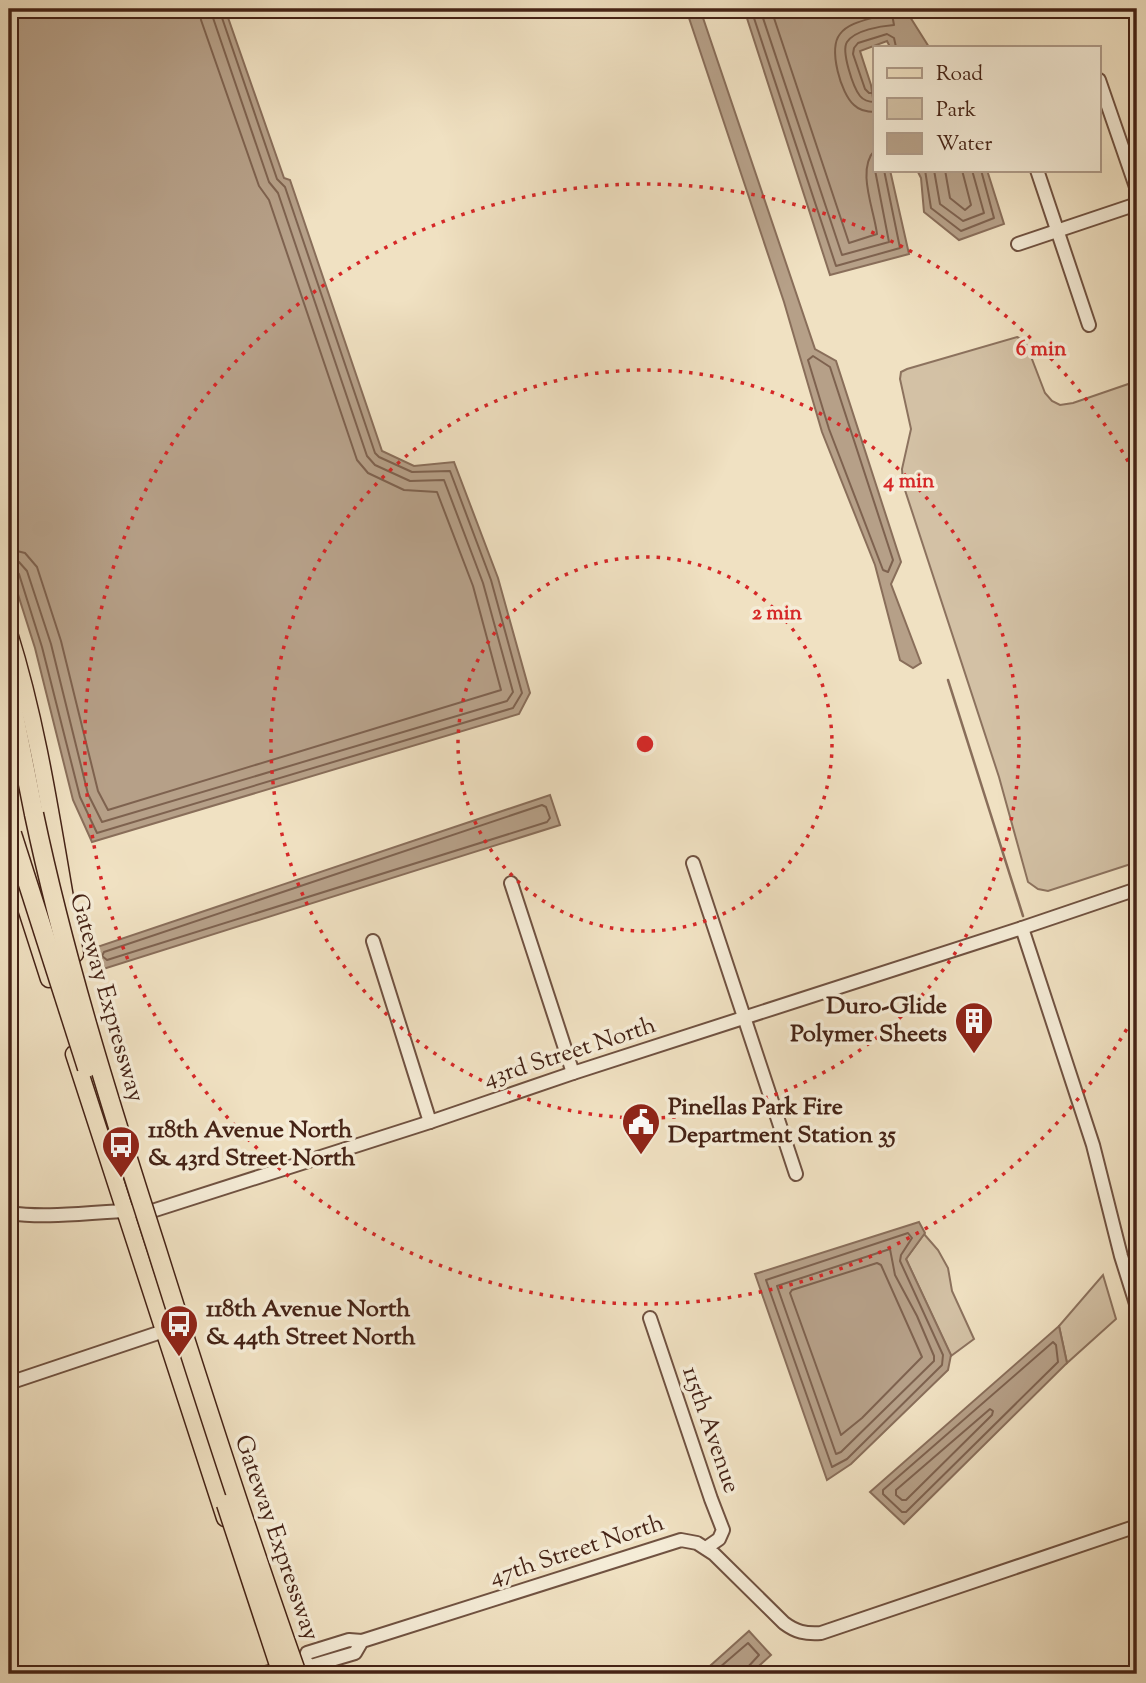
<svg xmlns="http://www.w3.org/2000/svg" width="1146" height="1683" viewBox="0 0 1146 1683" font-family="'Sorts Mill Goudy',serif">
	<rect width="100%" height="100%" fill="#f0e1c2"/>
	<filter id="stains"><feTurbulence type="fractalNoise" baseFrequency=".00286" numOctaves="4"/><feColorMatrix values="0 0 0 0 .2 0 0 0 0 .09 0 0 0 0 .02 0 0 0 .5 -.17"/></filter>
	<radialGradient id="worn" r=".72"><stop offset=".6" stop-color="#630" stop-opacity="0"/><stop offset="1" stop-color="#630" stop-opacity=".3"/></radialGradient>
	<g fill="#d3c1a5" stroke="#8c725e" stroke-width="2">
		<path d="M1017,337l8,4 20,52 7,8 8,4 13,-2 64,-22v481l-89,29 -10,-2 -10,-7 -29,-105 -96,-293 -1,-15 9,-40 -11,-50 1,-7 6,-3z"/>
		<path d="M924,1234l14,16 10,18 4,23 22,48 -23,17 -45,-97z"/>
		<path d="M1103,1275l13,44 -49,44 -8,-37z"/>
	</g>
	<g fill="#b6a088" stroke="#896e5a" stroke-width="2">
		<path d="M9,9h216l59,169 6,2 92,271 32,15 40,-4 44,116 32,115 -11,21 -427,128 -19,-42 -38,-152 -26,-82z"/>
		<path d="M686,9h14l115,340 21,12 65,201 -10,22 30,79 -8,5 -13,-8 -25,-95 -53,-133 -38,-130z"/>
		<path d="M744,9h161l24,38h-39l-3,-6 -27,10 11,34 4,26v59h15l19,84 -79,21z"/>
		<path d="M917,170h70l17,54 -45,16 -35,-28 -3,-34z"/>
		<path d="M550,795l10,30 -460,145 -9,-21z"/>
		<path d="M919,1222l6,11 -19,26 45,96 -3,15 -97,94 -24,16 -72,-206z"/>
		<path d="M1059,1326l8,37 -163,161 -34,-32z"/>
		<path d="M749,1631l22,24 -21,19h-49z"/>
	</g>
	<g fill="none" stroke-linecap="round" stroke-linejoin="round">
		<g stroke="#7e624f" stroke-width="2">
			<path d="M751,9l85,257 64,-18 -16,-78"/>
			<path d="M760,9l82,246 47,-13 -14,-72"/>
			<path d="M771,9l78,234 28,-9c-3,-25 -21,-65 -2,-84"/>
			<path d="M875,93h-6l-4,-4 -12,-35 1,-6 4,-5 29,-9 7,4 2,9"/>
			<path d="M875,102c-6,0 -11,-1 -15,-6 -7,-9 -19,-45 -13,-54 8,-12 34,-16 47,-17l-3,-16"/>
			<path d="M875,112c-8,0 -15,-1 -21,-7 -13,-11 -26,-56 -14,-71 8,-11 26,-14 39,-18l2,-7"/>
			<path d="M925,170l6,38 30,23 33,-13 -13,-48"/>
			<path d="M934,170l6,34 23,17 21,-8 -12,-43"/>
			<path d="M945,170l5,28 15,12 6,-5 -9,-35"/>
			<path d="M813,356l17,11 63,193 -5,12 -5,-2 -54,-141 -21,-69z"/>
			<path d="M9,549l16,4 12,14 24,74 37,150 10,19 393,-120 -28,-104 -36,-94 -33,-2 -36,-17 -11,-13 -88,-260 -10,-14 -58,-166 -1,-11"/>
			<path d="M9,560l10,2 8,9 24,73 37,150 14,28 405,-121 6,-9 -30,-109 -39,-103 -34,1 -35,-16 -8,-9 -89,-263 -9,-11 -59,-173"/>
			<path d="M9,569l6,1 4,4 23,73 38,150 17,36 416,-125 9,-15 -31,-113 -41,-109 -38,1 -33,-15 -4,-4 -90,-266 -8,-8 -58,-170"/>
			<path d="M542,805l4,2 4,11 -3,4 -440,138 -5,-4 2,-4z"/>
			<path d="M908,1233l4,5 -11,17 -1,6 43,94 -1,10 -95,94 -15,8 -66,-187z"/>
			<path d="M890,1249l5,26 22,41 17,40v5l-93,91 -5,2 -59,-168z"/>
			<path d="M877,1263l4,2 41,92 -60,61 -21,17 -51,-142 2,-3z"/>
			<path d="M1053,1342l3,3 2,17 -152,150h-4l-19,-18v-4z"/>
			<path d="M990,1409l3,2 -1,4 -86,85h-4l-6,-5v-5z"/>
			<path d="M712,1674l36,-31 11,12 -12,13 -1,6"/>
		</g>
		<path stroke="#896e5a" stroke-width="2.5" d="M948,680l75,236"/>
		<defs>
			<g id="minor">
				<path d="M1099,80l38,110"/>
				<path d="M1037,170l52,155"/>
				<path d="M1018,244l119,-40"/>
				<path d="M693,863l103,311"/>
				<path d="M511,883l62,190"/>
				<path d="M1022,928l71,217 28,111 16,51"/>
				<path d="M373,941l57,181"/>
				<path d="M9,1213c46,7 96,-4 143,-2l278,-89 143,-49 449,-145 115,-39"/>
				<path d="M650,1318l61,181 12,31 -4,9 -13,9"/>
				<path d="M9,1383l155,-52"/>
				<path d="M304,1661l7,5 44,-13 7,-12 319,-101 16,3 17,11 70,69c12,9 21,11 37,10l316,-107"/>
				<path d="M298,1663l6,-2 3,-8 42,-13 13,1"/>
				<path d="M262,1674l11,-3"/>
			</g>
			<g id="major">
				<path d="M9,633c33,105 46,214 66,321"/>
				<path d="M9,855l40,124"/>
				<path d="M74,1054l151,464"/>
			</g>
			<path id="highway" d="M9,689l25,125"/>
		</defs>
		<use href="#minor" stroke="#705241" stroke-width="16"/>
		<use href="#major" stroke="#452316" stroke-width="19"/>
		<use href="#highway" stroke="#452316" stroke-width="21"/>
		<use href="#minor" stroke="#f5ecd7" stroke-width="12"/>
		<use href="#major" stroke="#f0e1c2" stroke-width="16"/>
		<use href="#highway" stroke="#f0e1c2" stroke-width="18"/>
		<defs>
			<g id="highway-bridge">
				<path d="M34,814c31,147 76,290 122,433 45,143 91,286 141,427"/>
				<path d="M12,834l75,234"/>
				<path d="M226,1504l56,170"/>
			</g>
		</defs>
		<use href="#highway-bridge" stroke="#452316" stroke-width="21" stroke-linecap="butt"/>
		<use href="#highway-bridge" stroke="#f0e1c2" stroke-width="18"/>
	</g>
	<g fill="none" stroke="#d62828" stroke-width="3.5" stroke-dasharray="3.5 7">
		<circle cx="645" cy="744" r="187"/>
		<circle cx="645" cy="744" r="374"/>
		<path d="M1137 1011A560 560 0 1 1 1137 477"/>
	</g>
	<defs>
		<symbol id="building-pin" viewBox="-11 -11 22 30"><path d="M0 17L-7.5 6A9.5 9.5 0 1 1 7.5 6Z" fill="#8f2418" stroke="#f5ecd7"/><path d="M-4-6H4V6H1V3H-1V6H-4ZM-2.5-4.3h1.7v1.8h-1.7ZM.8-4.3h1.7v1.8H.8ZM-2.5-1h1.7V.8h-1.7ZM.8-1h1.7V.8H.8Z" fill="#fff"/></symbol>
		<symbol id="civic-pin" viewBox="-11 -11 22 30"><path d="M0 17L-7.5 6A9.5 9.5 0 1 1 7.5 6Z" fill="#8f2418" stroke="#f5ecd7"/><path d="M-.6-6.5H3V-4.5H.6V-3L4-1V1h2V6H-6V1h2V-1L-.6-3ZM-1.2 2.5V6h2.4V2.5Z" fill="#fff"/></symbol>
		<symbol id="bus-pin" viewBox="-11 -11 22 30"><path d="M0 17L-7.5 6A9.5 9.5 0 1 1 7.5 6Z" fill="#8f2418" stroke="#f5ecd7"/><path d="M-5-6H5V4H4V6H2V4H-2V6H-4V4H-5ZM-3.5-4V0h7V-4ZM-3.5 1.2v1.5H-2V1.2ZM2 1.2v1.5H3.5V1.2Z" fill="#fff"/></symbol>
	</defs>
	<g fill-rule="evenodd">
		<use href="#building-pin" x="952" y="999" width="44" height="60"/>
		<use href="#civic-pin" x="619" y="1100" width="44" height="60"/>
		<use href="#bus-pin" x="99" y="1123" width="44" height="60"/>
		<use href="#bus-pin" x="157" y="1302" width="44" height="60"/>
	</g>
	<g text-anchor="middle" dominant-baseline="central" stroke-width="7" stroke-linejoin="round" paint-order="stroke">
		<g font-size="24" fill="#452316" stroke="#f5ecd7">
			<text transform="translate(106 998) rotate(74)">Gateway Expressway</text>
			<text transform="translate(570 1053) rotate(-18)">43rd Street North</text>
			<text transform="translate(710 1430) rotate(71)">115th Avenue</text>
			<text transform="translate(276 1538) rotate(71)">Gateway Expressway</text>
			<text transform="translate(577 1551) rotate(-18)">47th Street North</text>
		</g>
		<g font-size="24" font-weight="bold" fill="#452316" stroke="#f5ecd7" text-anchor="start">
			<text x="947" y="1007" text-anchor="end">Duro-Glide<tspan x="947" dy="28">Polymer Sheets</tspan></text>
			<text x="668" y="1108">Pinellas Park Fire<tspan x="668" dy="28">Department Station 35</tspan></text>
			<text x="148" y="1131">118th Avenue North<tspan x="148" dy="28">&amp; 43rd Street North</tspan></text>
			<text x="206" y="1310">118th Avenue North<tspan x="206" dy="28">&amp; 44th Street North</tspan></text>
		</g>
	</g>
	<circle cx="645" cy="744" r="10" fill="#d62828" stroke="#f5ecd7" stroke-width="3.5"/>
	<g font-size="21" text-anchor="middle" font-weight="bold" fill="#d62828" stroke="#f5ecd7" stroke-width="7" stroke-linejoin="round" paint-order="stroke">
		<text x="1041" y="355">6 min</text>
		<text x="909" y="487">4 min</text>
		<text x="777" y="619">2 min</text>
	</g>
	<rect width="1146" height="1683" fill="none" stroke="#f0e1c2" stroke-width="35"/>
	<rect x="10" y="10" width="1125" height="1662" fill="none" stroke="#452316" stroke-width="3.5"/>
	<rect x="18" y="18" width="1111" height="1648" fill="none" stroke="#452316" stroke-width="2"/>
	<rect x="873" y="46" width="228" height="126" fill="#f5ecd7" stroke="#af9c8a" stroke-width="2"/>
	<rect x="887" y="68" width="35" height="10" fill="#f0e1c2" stroke="#af9c8a" stroke-width="2"/>
	<text x="936" y="80" font-size="21" fill="#452316">Road</text>
	<rect x="887" y="98" width="35" height="21" fill="#d3c1a5" stroke="#af9c8a" stroke-width="2"/>
	<text x="936" y="116" font-size="21" fill="#452316">Park</text>
	<rect x="887" y="133" width="35" height="21" fill="#b6a088" stroke="#af9c8a" stroke-width="2"/>
	<text x="936" y="150" font-size="21" fill="#452316">Water</text>
	<rect width="100%" height="100%" filter="url(#stains)"/>
	<rect width="100%" height="100%" fill="url(#worn)"/>
</svg>
